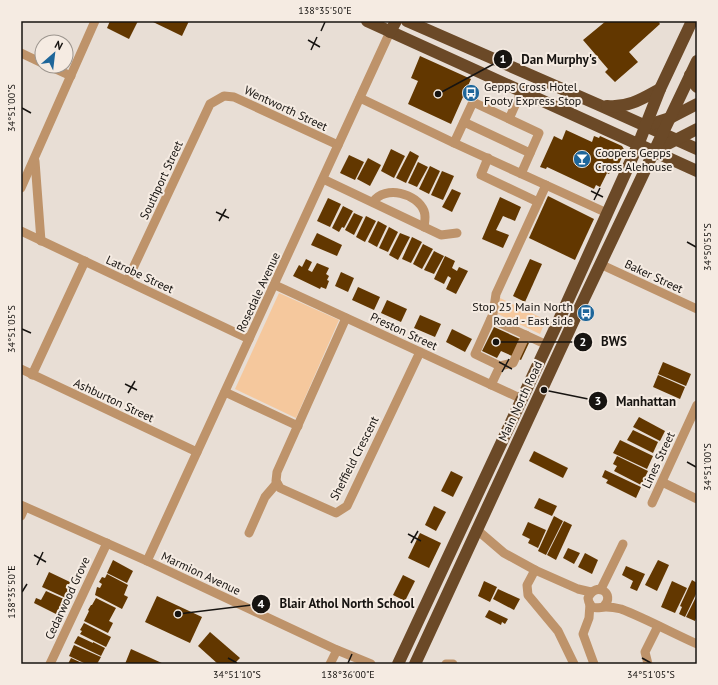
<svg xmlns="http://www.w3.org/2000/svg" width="718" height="685" viewBox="0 0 718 685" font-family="'PT Sans',sans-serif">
	<rect width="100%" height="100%" fill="#e8ded5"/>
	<g fill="#f5c89d">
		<path d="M279,293l60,27 -43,98 -61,-29z"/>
		<path d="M500,298l46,22 -6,14 -42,-20z"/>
	</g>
	<g fill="#623700">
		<path d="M110,21h28l-9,18 -22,-11z"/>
		<path d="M151,21h38l-7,15z"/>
		<path d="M606,21h52l2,3 -31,28 9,10 -23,20 -10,-10 3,-3 -25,-29z"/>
		<path d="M420,56l51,23 -20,45 -43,-20 10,-23 -7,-3z"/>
		<path d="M566,130l26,12 2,-6 5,2 1,-2 22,10 3,5 -10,21 -4,-2 -2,4 -2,-1 -7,14 -4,-2 -2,4 -47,-22 -1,2 -6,-2 14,-31 8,4z"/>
		<path d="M391,149l14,7 -11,22 -13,-7z"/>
		<path d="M410,151l9,5 -13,27 -10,-5z"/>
		<path d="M349,155l15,7 -9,18 -15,-7z"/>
		<path d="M368,158l13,7 -11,21 -13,-7z"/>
		<path d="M418,162l10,5 -11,20 -9,-4z"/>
		<path d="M430,166l10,5 -11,23 -10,-5z"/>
		<path d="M442,171l12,5 -11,24 -12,-5z"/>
		<path d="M452,189l9,4 -9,19 -10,-5z"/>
		<path d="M548,196l46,23 -19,41 -46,-22z"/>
		<path d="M500,197l21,10 -6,14 -12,-5 -7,14 13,5 -6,13 -21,-9z"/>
		<path d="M328,198l13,6 -11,23 -13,-6z"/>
		<path d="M343,206l10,5 -9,17 -2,-1 -3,5 -7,-4z"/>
		<path d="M354,213l9,4 -9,18 -9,-5z"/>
		<path d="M366,216l10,5 -11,21 -9,-5z"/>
		<path d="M378,221l9,5 -10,21 -9,-5z"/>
		<path d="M389,227l9,5 -10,20 -9,-4z"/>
		<path d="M317,233l25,12 -5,11 -26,-11z"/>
		<path d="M400,233l10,4 -12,23 -9,-5z"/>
		<path d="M412,237l10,5 -11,21 -9,-4z"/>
		<path d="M423,244l10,5 -11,20 -9,-5z"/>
		<path d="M434,251l10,5 -10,18 -10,-4z"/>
		<path d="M445,256l10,5 -3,7 5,3 2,-4 9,4 -12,23 -10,-5 5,-11 -3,-2 -4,8 -10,-5z"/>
		<path d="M306,259l6,3 -4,8 4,2 5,-9 12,5 -3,6 3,2 -2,4 2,1 -3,8 -5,-2 -1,2 -27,-13 6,-11 3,2z"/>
		<path d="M530,259l12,5 -17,38 -12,-6z"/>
		<path d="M341,272l13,6 -6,14 -13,-6z"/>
		<path d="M358,287l22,10 -6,13 -22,-10z"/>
		<path d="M387,300l20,9 -6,13 -20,-9z"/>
		<path d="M420,315l21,9 -6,13 -21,-9z"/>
		<path d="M494,327l35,16 -8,17 -20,-9 -4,7 -15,-7z"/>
		<path d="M452,329l20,10 -7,13 -19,-10z"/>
		<path d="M663,362l28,12 -5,12 -28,-12z"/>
		<path d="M658,375l27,12 -5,12 -27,-12z"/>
		<path d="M639,417l26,14 -5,10 -27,-14z"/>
		<path d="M633,430l25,12 -5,11 -26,-13z"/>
		<path d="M620,440l33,16 -6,13 -34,-16z"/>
		<path d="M534,451l34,17 -5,10 -34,-17z"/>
		<path d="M617,456l31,15 -7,14 -27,-14 3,-5 -4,-2z"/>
		<path d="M605,470l36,17 -5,11 -30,-15 2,-3 -6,-3z"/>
		<path d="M451,471l12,6 -10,20 -12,-6z"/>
		<path d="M539,498l18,8 -5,10 -18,-8z"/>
		<path d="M434,506l12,6 -10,19 -11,-6z"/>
		<path d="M554,516l9,5 -17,34 -8,-4z"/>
		<path d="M564,521l8,4 -16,35 -9,-5z"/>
		<path d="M528,522l18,8 -8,18 -10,-5 2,-4 -8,-4z"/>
		<path d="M420,533l21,10 -12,25 -21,-10z"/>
		<path d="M568,548l12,5 -6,11 -11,-6z"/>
		<path d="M585,553l13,7 -6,14 -14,-7z"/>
		<path d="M113,560l20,11 -6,12 -20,-10z"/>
		<path d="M658,560l11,5 -12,26 -12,-6z"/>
		<path d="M626,566l19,8 -8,17 -7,-3 3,-7 -11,-6z"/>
		<path d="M49,572l21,10 -2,5 5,2 -5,10 -26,-12z"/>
		<path d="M107,574l21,11 -4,10 4,2 -6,12 -27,-14 2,-8 3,1 2,-4 -3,-2 3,-5 3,1z"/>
		<path d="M403,575l12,6 -10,20 -12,-6z"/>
		<path d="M692,580l5,3v9l-12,25 -6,-3 3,-7 -2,-1z"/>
		<path d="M484,581l13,6 -7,15 -12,-6z"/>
		<path d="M672,581l15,7 -12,25 -14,-6z"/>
		<path d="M498,589l22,10 -6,11 -21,-11z"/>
		<path d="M46,591l18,8 -3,5 4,2 -5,10 -26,-13 2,-5 5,2z"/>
		<path d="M697,595v21l-2,5 -9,-4z"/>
		<path d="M157,596l45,21 -12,26 -45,-21z"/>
		<path d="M96,598l20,10 -7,13 4,2 -5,10 -24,-12 5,-10 -1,-1 3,-5h1z"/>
		<path d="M489,610l19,9 -3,5 -3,-2 -1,3 -16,-8z"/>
		<path d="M84,623l27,14 -5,10 -26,-13 2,-3 -2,-1z"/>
		<path d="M210,632l30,26 -6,6h-16l-20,-18z"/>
		<path d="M78,636l15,7v-1l12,6 -4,8 -27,-13z"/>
		<path d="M74,645l27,12 -4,7h-11l-17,-8z"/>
		<path d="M131,649l33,15h-39z"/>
		<path d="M71,658l13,6h-16z"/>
	</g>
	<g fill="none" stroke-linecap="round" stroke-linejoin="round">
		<g stroke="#be936a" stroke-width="9">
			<path d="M21,53l21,10"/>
			<path d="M49,66l22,10"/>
			<path d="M360,98l94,45"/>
			<path d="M509,119l12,-27"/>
			<path d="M464,122l66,31"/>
			<path d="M488,158l-7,17 57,27"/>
			<path d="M35,161l6,80"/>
			<path d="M521,174l18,-41 -66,-31 -19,41c51,23 102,47 153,70"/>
			<path d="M323,179l118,56 16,-2"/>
			<path d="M21,188l74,-167"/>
			<path d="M373,202c12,-17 44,-9 51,9 2,5 1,10 0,16"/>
			<path d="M21,231l228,108"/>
			<path d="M600,264l97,45"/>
			<path d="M127,281l83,-177 14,-8 10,1 104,48"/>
			<path d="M275,285l247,114"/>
			<path d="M346,318l-69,154 -1,9 4,7 56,25 11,-7 73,-154"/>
			<path d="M491,319l56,26"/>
			<path d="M526,335l-13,28 -13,3 -25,-12 18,-40 3,-20 50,-109"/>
			<path d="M21,369l176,83"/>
			<path d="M32,375l53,-114"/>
			<path d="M491,385l9,-19"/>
			<path d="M225,392l73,34"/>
			<path d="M662,482l35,17"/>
			<path d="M652,503l45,-98"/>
			<path d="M21,505l126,56 190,89 34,14"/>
			<path d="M21,516l4,-9"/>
			<path d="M476,529l28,24 31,17 43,19 13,3"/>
			<path d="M249,533l16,-36 12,-14"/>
			<path d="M147,561l243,-529"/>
			<path d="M535,570l-8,15 1,10 30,36 16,33"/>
			<path d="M601,589l22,-45"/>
			<path d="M590,604l-1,14 -6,16 11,30"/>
			<path d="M604,606c12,-12 -8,-26 -16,-8 2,14 10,9 18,9 5,0 11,1 15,2 26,10 51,24 76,35"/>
			<path d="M50,664l57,-121"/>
			<path d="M330,664l7,-14"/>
			<path d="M446,664h7"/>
			<path d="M648,664l-3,-12 13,-26"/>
		</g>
		<g stroke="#6b4927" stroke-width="12">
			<path d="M367,21l330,150"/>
			<path d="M407,21l192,84 98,44"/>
			<path d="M390,32l6,-11"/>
			<path d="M690,75l2,6 5,6"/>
			<path d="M607,106c21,2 35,-7 53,-17"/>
			<path d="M645,126l25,-8 27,-14"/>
			<path d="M654,151l43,-22"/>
			<path d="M398,664l166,-355 74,-164 22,-56 32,-68"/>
			<path d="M415,664l165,-357 117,-246"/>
		</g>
	</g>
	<path fill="none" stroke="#171411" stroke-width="1.5" d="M321,31l4,-9M308,40l12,7M311,50l6,-13M22,108l9,5M591,191l12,6M594,200l6,-12M216,212l13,6M219,221l7,-12M687,242l9,5M22,329l9,4M499,362l13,7M502,372l7,-13M125,384l12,6M128,393l7,-12M687,462l9,5M408,534l13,7M411,543l7,-12M34,555l12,7M37,565l6,-13M22,592l5,-8M228,658l9,5M642,658l9,5M348,663l4,-9"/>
	<defs>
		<symbol id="bus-disc" viewBox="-11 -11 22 22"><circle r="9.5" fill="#1e669a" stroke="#f5ebe2"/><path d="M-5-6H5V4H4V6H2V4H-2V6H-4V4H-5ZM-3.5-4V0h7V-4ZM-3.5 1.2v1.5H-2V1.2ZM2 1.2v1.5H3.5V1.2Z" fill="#fff"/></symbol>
		<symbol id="bar-disc" viewBox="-11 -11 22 22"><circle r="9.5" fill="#1e669a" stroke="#f5ebe2"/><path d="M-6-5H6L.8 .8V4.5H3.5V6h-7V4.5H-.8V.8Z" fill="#fff"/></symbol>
	</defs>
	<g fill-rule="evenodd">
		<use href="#bus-disc" x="461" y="83" width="20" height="20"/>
		<use href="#bar-disc" x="572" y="149" width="20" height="20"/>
		<use href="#bus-disc" x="576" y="303" width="20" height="20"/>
	</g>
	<g text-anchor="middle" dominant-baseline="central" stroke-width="4" stroke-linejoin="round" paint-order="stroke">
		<g font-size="12" fill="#171411" stroke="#f5ebe2" text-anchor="start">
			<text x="484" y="86">Gepps Cross Hotel<tspan x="484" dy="14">Footy Express Stop</tspan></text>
			<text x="595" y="152">Coopers Gepps<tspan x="595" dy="14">Cross Alehouse</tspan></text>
			<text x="573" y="306" text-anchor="end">Stop 25 Main North<tspan x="573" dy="14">Road - East side</tspan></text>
		</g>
		<g font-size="12" fill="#171411" stroke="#f5ebe2">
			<text transform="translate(286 108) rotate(25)">Wentworth Street</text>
			<text transform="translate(161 180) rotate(-65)">Southport Street</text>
			<text transform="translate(140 274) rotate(25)">Latrobe Street</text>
			<text transform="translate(654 276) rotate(25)">Baker Street</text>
			<text transform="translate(258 292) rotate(-65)">Rosedale Avenue</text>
			<text transform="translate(404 331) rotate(25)">Preston Street</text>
			<text transform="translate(114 400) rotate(25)">Ashburton Street</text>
			<text transform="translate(520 401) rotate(-65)">Main North Road</text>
			<text transform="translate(354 458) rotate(-63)">Sheffield Crescent</text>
			<text transform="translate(658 460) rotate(-65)">Lines Street</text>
			<text transform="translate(201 573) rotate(25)">Marmion Avenue</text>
			<text transform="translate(67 598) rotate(-65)">Cedarwood Grove</text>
		</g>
	</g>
	<path fill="none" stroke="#171411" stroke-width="1.5" d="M438 94L503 59M496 342L583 342M544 390L598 401M178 614L261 604"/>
	<g fill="#171411" stroke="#f5ebe2" stroke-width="1.5">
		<circle cx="438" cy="94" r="4"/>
		<circle cx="496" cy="342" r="4"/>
		<circle cx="544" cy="390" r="4"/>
		<circle cx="178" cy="614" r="4"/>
		<circle cx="503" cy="59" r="10"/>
		<circle cx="583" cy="342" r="10"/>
		<circle cx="598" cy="401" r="10"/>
		<circle cx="261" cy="604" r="10"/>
	</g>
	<g font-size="12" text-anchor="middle" font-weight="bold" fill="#fff">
		<text x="503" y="63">1</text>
		<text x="583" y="346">2</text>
		<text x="598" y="405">3</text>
		<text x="261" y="608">4</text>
	</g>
	<g font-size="13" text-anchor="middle" font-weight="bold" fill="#171411" stroke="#f5ebe2" stroke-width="4" stroke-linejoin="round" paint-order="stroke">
		<text x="559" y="64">Dan Murphy's</text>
		<text x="614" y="346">BWS</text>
		<text x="646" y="406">Manhattan</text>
		<text x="347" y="608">Blair Athol North School</text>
	</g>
	<rect width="718" height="685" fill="none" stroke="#f5ebe2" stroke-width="44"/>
	<g transform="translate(54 54) rotate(28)"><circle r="19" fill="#f5ebe2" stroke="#9c958e"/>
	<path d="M0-3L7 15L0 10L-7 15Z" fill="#1e669a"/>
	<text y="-6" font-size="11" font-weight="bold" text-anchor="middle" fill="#171411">N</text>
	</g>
	<rect x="22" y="22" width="674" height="641" fill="none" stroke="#171411" stroke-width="1.5"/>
	<g font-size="10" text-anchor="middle" fill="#171411">
		<text x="325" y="14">138°35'50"E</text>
		<text transform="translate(11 108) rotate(-90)" y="4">34°51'00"S</text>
		<text transform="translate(707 247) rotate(-90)" y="4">34°50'55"S</text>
		<text transform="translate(11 329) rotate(-90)" y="4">34°51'05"S</text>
		<text transform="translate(707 467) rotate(-90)" y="4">34°51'00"S</text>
		<text transform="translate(11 592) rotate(-90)" y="4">138°35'50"E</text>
		<text x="237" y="678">34°51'10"S</text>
		<text x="348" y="678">138°36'00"E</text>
		<text x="651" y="678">34°51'05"S</text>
	</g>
</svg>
